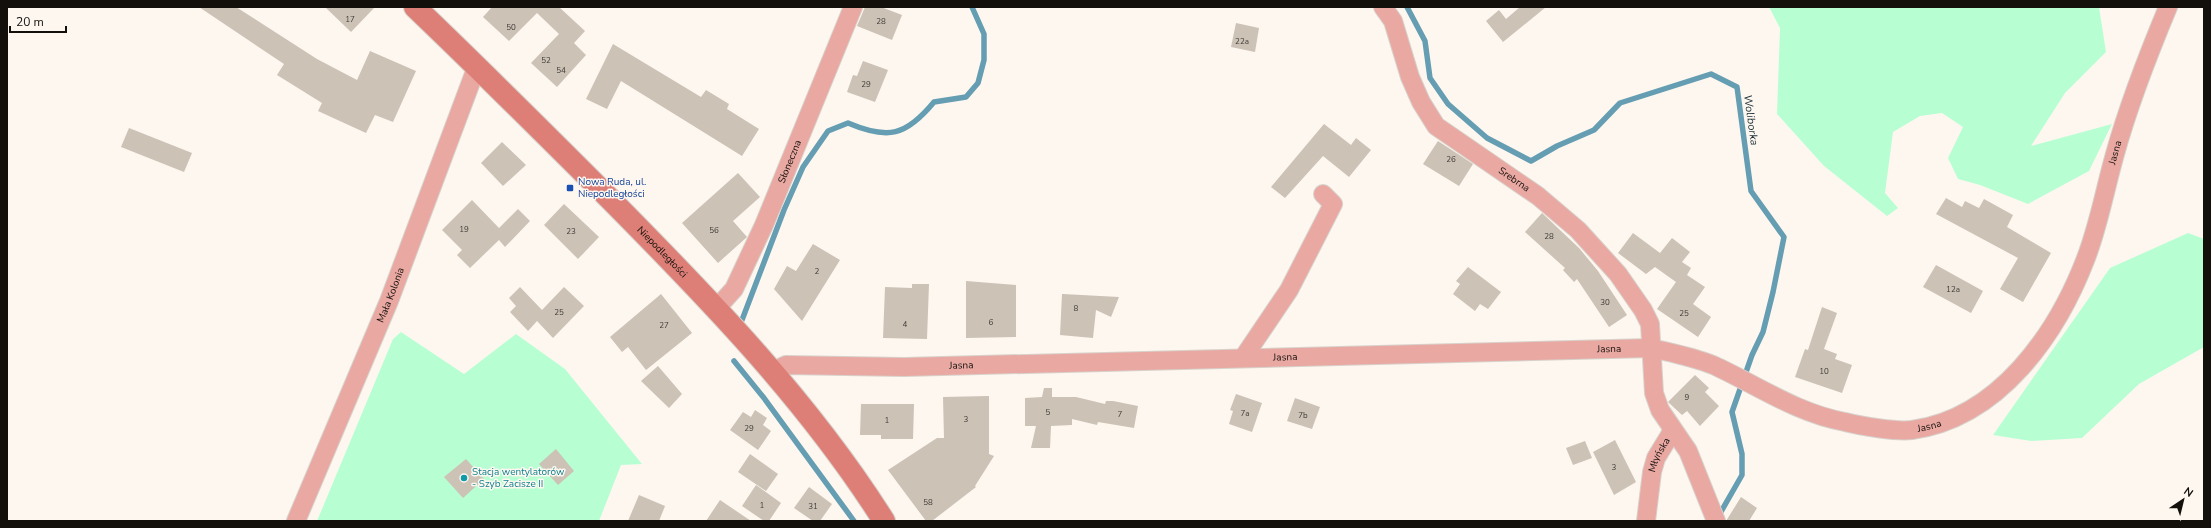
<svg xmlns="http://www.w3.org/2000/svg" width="2211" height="528" viewBox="0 0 2211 528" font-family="'Nunito Sans',sans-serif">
	<rect width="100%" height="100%" fill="#fef7f0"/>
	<g fill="#b8fed3">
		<path d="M1769,7h330l7,45 -41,41 -34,53 81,-22 -23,47 -61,33 -48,-19 -22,-6 -10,-21 15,-31 -21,-14 -22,3 -27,16 -8,61 13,15 -11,8 -63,-50 -47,-52 3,-86z"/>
		<path d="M2188,233l16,6v108l-65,37 -57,54 -51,3 -38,-6 117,-167z"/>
		<path d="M401,332l63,42 52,-40 49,35 77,95 -21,1 -22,56h-282l76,-182z"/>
	</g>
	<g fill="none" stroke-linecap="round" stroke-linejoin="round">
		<g stroke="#659eb2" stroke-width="5.5">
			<path d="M1407,7l18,34 5,37 18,26 39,34 44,23 26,-15 37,-16 26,-27 91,-29 26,13 14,104 33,46 -11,55 -10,40 -11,23 -20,57 10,42v21l-24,42"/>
			<path d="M742,320l42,-110 19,-43 25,-36 20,-8c40,17 58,13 86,-21l32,-5 12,-14 6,-23v-26l-12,-27"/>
			<path d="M734,361l30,37 90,123"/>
		</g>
	</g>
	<g fill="#ccc2b6">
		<path d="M199,7h37l81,52 40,21 13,-29 46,20 -23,51 -18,-7 -9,18 -48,-22 4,-8 -45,-28 7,-11z"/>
		<path d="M325,7h50l-24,25z"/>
		<path d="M492,7h67l26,24 -11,12 12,12 -29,32 -26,-24 28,-29 -22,-21 -28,28 -26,-24z"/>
		<path d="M865,7h16l21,8 -10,25 -35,-14z"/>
		<path d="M1520,7h26l-43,35 -17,-21 13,-11 7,9z"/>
		<path d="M1236,23l23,5 -4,24 -24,-5z"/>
		<path d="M613,44l88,53 5,-7 23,14 -2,5 32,20 -17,27 -121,-75 -14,28 -21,-10z"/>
		<path d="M863,61l25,9 -13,32 -28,-10 6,-17 4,1z"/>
		<path d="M1324,124l27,21 5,-7 15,12 -22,27 -26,-21 -38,42 -14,-11z"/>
		<path d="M129,128l63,25 -8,19 -63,-25z"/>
		<path d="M1438,141l35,23 -14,22 -36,-22z"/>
		<path d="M502,142l24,23 -23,21 -22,-23z"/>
		<path d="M738,173l22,24 -27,24 14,16 -29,26 -36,-40z"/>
		<path d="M1946,198l16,9 3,-6 14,7 5,-9 29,16 -6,12 44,26 -28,49 -23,-13 18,-31 -82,-44z"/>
		<path d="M472,200l27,28 19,-19 12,12 -25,26 -6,-7 -29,28 -13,-13 5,-5 -20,-20z"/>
		<path d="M564,204l35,33 -21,22 -34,-34z"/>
		<path d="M1542,213l37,35 19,23 29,44 -18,12 -32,-48 -3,3 -11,-12 2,-2 -40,-36z"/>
		<path d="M1633,233l27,20 12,-15 18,14 -8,10 9,6 -4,7 18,12 -12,17 18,13 -13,20 -41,-28 19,-27 -21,-15 -9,7 -28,-21z"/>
		<path d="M813,244l27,16 -38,61 -28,-32 13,-23 9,5z"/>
		<path d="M1936,265l47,26 -12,22 -48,-26z"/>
		<path d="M1468,267l33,25 -13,17 -8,-5 -5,7 -22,-17 7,-10 -4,-3z"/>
		<path d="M966,281l50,4v52l-50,1z"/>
		<path d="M912,284h17l-2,55 -44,-1 2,-51 27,1z"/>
		<path d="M520,287l22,23 22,-23 20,19 -31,32 -16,-17 -9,10 -18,-19 6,-6 -7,-8z"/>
		<path d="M661,294l31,39 -46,37 -18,-23 -6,5 -12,-15z"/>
		<path d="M1062,294h1l56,3 -8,20 -15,-7 -3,28 -33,-3z"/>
		<path d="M1822,307l15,6 -13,36 13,5 -2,5 17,6 -10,28 -47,-16 10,-28 3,1z"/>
		<path d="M658,366l24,28 -13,14 -28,-27z"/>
		<path d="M1695,375l14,13 -4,4 14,14 -19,20 -13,-15 -5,4 -14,-13z"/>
		<path d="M1044,388h8v9h24l29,7 1,-3h7l25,5 -4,22 -36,-6 -1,3 -25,-6v6l-21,1 -1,22h-19l5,-22h-11v-28l17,-1z"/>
		<path d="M1236,394l26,9 -10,29 -23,-8 4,-13 -3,-1z"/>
		<path d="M989,396v58l5,2 -19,30 1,1 -44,34h-6l-38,-51 49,-32h7l-1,-41z"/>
		<path d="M1295,398l25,9 -8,22 -25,-8z"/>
		<path d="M861,404h53l-1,35h-32v-4h-21z"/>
		<path d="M755,410l12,8 -4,7 8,6 -13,19 -28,-20 13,-18 8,5z"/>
		<path d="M1615,440l21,42 -22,13 -21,-43z"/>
		<path d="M1585,441l7,17 -19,7 -7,-17z"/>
		<path d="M556,449l18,22 -16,14 -19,-21z"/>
		<path d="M750,454l28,20 -12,17 -28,-19z"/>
		<path d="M466,459l18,20 -21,19 -19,-21z"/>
		<path d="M756,485l25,18 -12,18h-5l-22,-15z"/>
		<path d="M809,487l23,17 -12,17h-7l-19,-13z"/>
		<path d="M639,495l26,11 -6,15h-31z"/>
		<path d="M1741,497l16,11 -8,13h-23z"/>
		<path d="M720,500l31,21h-45z"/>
	</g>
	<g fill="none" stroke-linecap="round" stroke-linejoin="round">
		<defs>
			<g id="street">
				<path id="s1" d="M1383,7l10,14 17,56 11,25 15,24 102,70 40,34 40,44 25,36 7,14 4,69 6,17 28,41 28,70"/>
				<path id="s2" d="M716,309l18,-20 30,-64 89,-218"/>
				<path d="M1243,358l46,-68 44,-86 -10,-10"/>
				<path id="s3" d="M772,372l14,-7 118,2 747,-19c21,5 42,9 62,17 44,20 83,48 132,57 16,4 51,10 67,8 87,-12 145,-96 174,-172 13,-34 19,-69 29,-104 14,-51 33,-99 53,-147"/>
				<path id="s4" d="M296,521l93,-220 88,-235"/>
				<path id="s5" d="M1646,521l6,-49 4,-14 17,-28"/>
			</g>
			<g id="secondary">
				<path id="s6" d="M415,7c67,64 132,129 197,194 98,99 197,201 272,320"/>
			</g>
		</defs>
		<use href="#street" stroke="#d8d2cc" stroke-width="20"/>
		<use href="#secondary" stroke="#d8d2cc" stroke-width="24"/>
		<use href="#street" stroke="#e9a8a1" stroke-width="18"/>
		<use href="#secondary" stroke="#dd7f77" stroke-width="22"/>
	</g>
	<rect fill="#1a4fb4" stroke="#fef7f0" stroke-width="1.5" x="566" y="184" width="8" height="8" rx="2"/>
	<circle fill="#0f9aa8" stroke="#fef7f0" stroke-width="1.5" cx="464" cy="478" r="4"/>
	<g text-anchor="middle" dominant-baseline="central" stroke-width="3" stroke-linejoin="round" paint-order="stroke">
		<g font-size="8" fill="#413c36">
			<text x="350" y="19">17</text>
			<text x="881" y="21">28</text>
			<text x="511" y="27">50</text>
			<text x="1242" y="41">22a</text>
			<text x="546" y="60">52</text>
			<text x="561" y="70">54</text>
			<text x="866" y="84">29</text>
			<text x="1451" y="159">26</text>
			<text x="464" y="229">19</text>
			<text x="714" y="230">56</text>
			<text x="571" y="231">23</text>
			<text x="1549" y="236">28</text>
			<text x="817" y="271">2</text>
			<text x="1953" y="289">12a</text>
			<text x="1605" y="302">30</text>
			<text x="1076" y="308">8</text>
			<text x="559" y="312">25</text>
			<text x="1684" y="313">25</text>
			<text x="991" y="322">6</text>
			<text x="905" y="324">4</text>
			<text x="664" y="325">27</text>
			<text x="1824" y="371">10</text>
			<text x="1687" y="397">9</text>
			<text x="1048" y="412">5</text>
			<text x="1245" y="413">7a</text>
			<text x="1120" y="414">7</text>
			<text x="1303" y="415">7b</text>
			<text x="966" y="419">3</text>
			<text x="887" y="420">1</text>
			<text x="749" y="428">29</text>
			<text x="1614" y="467">3</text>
			<text x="928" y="502">58</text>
			<text x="762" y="505">1</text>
			<text x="813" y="506">31</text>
		</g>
		<g font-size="10" fill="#13100c" stroke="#fef7f0">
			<text stroke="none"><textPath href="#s3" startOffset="1523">Jasna</textPath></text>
			<text stroke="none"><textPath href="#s2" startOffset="166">Słoneczna</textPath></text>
			<text stroke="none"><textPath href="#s1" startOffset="226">Srebrna</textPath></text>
			<text stroke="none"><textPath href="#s6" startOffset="348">Niepodległości</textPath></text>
			<text stroke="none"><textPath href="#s4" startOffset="245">Mała Kolonia</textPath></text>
			<text stroke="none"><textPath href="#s3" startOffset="839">Jasna</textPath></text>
			<text stroke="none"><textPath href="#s3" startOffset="515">Jasna</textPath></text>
			<text stroke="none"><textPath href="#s3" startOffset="191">Jasna</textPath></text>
			<text stroke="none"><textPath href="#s3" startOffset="1175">Jasna</textPath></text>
			<text stroke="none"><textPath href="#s5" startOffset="68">Młyńska</textPath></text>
		</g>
		<g font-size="10" fill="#164399" stroke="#fef7f0" text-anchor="start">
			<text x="578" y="182">Nowa Ruda, ul.<tspan x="578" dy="12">Niepodległości</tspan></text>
		</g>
		<g font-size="10" fill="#0d838f" stroke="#fef7f0" text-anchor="start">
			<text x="472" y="472">Stacja wentylatorów<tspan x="472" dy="12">- Szyb Zacisze II</tspan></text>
		</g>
		<g font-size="11" font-style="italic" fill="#1a2e35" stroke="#fef7f0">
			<text transform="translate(1751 120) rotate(82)">Woliborka</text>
		</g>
	</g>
	<rect width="2211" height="528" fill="none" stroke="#13100c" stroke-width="16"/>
	<g transform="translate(2183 500) rotate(35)" stroke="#fef7f0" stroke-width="3" paint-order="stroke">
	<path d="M0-3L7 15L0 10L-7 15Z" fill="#13100c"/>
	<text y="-6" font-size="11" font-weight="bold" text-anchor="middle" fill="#13100c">N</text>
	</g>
	<path d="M10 26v6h56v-6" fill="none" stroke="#13100c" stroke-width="2"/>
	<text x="16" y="26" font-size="12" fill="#13100c" stroke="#fef7f0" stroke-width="3" paint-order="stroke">20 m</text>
</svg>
